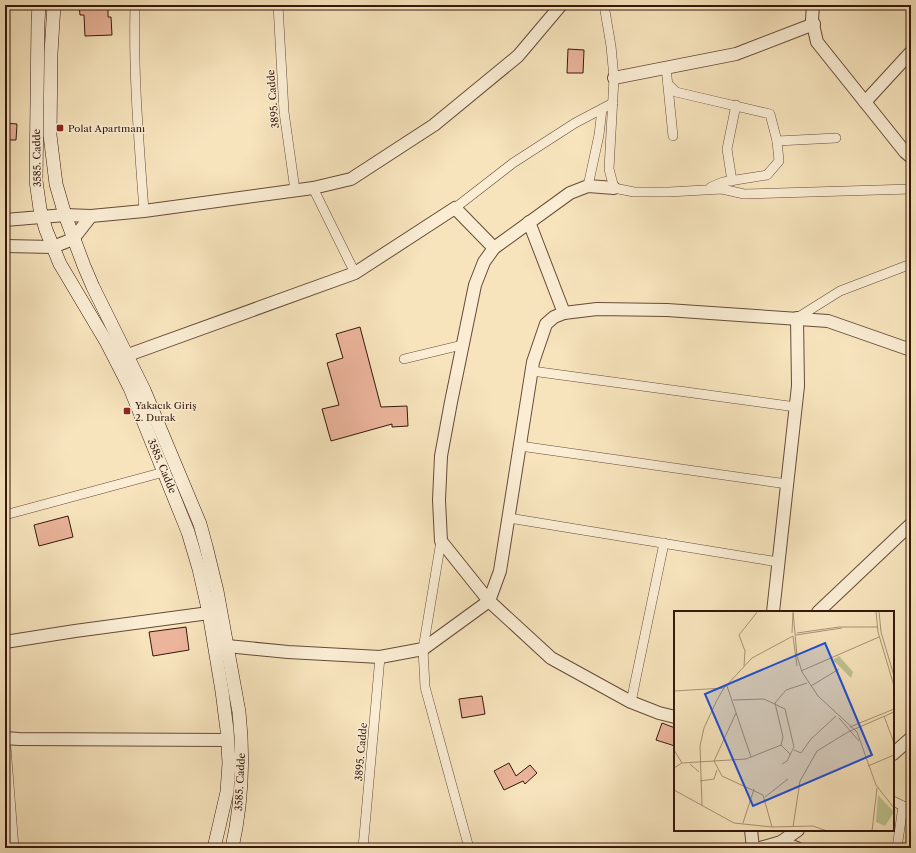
<svg xmlns="http://www.w3.org/2000/svg" width="916" height="853" viewBox="0 0 916 853" font-family="'Libre Caslon Text',serif">
	<rect width="100%" height="100%" fill="#f7e4bd"/>
	<filter id="stains"><feTurbulence type="fractalNoise" baseFrequency=".005" numOctaves="4"/><feColorMatrix values="0 0 0 0 .2 0 0 0 0 .09 0 0 0 0 .02 0 0 0 .5 -.17"/></filter>
	<radialGradient id="worn" r=".72"><stop offset=".6" stop-color="#630" stop-opacity="0"/><stop offset="1" stop-color="#630" stop-opacity=".3"/></radialGradient>
	<g fill="#ebb49b" stroke="#35180b">
		<path d="M79,5h29v12h3l1,18 -27,1 -1,-21h-4z"/>
		<path d="M568,49l16,1 -1,23h-16z"/>
		<path d="M5,123l12,1 -1,16h-11z"/>
		<path d="M360,327l21,80 26,-1 1,20 -16,1v-3l-61,17 -9,-32 17,-4 -12,-42 16,-5 -7,-24z"/>
		<path d="M68,516l5,21 -34,9 -5,-21z"/>
		<path d="M186,627l3,23 -36,6 -4,-24z"/>
		<path d="M482,696l3,18 -23,4 -3,-19z"/>
		<path d="M662,723l13,5v18l-19,-6z"/>
		<path d="M509,763l7,13 14,-11 7,8 -12,11 -2,-3 -19,9 -10,-19z"/>
	</g>
	<g fill="none" stroke-linecap="round" stroke-linejoin="round">
		<defs>
			<g id="minor">
				<path d="M135,5c-2,69 4,137 9,206"/>
				<path d="M278,5l6,107 11,78"/>
				<path d="M604,5l7,41 3,32 -5,91 5,19 20,4h35l53,-3 22,5 167,-5"/>
				<path d="M666,67l7,69"/>
				<path d="M668,84l8,8 94,22 7,27 2,20 -12,14 -44,7 -12,5"/>
				<path d="M777,141l59,-3"/>
				<path d="M732,181l-5,-32 9,-44"/>
				<path d="M588,186l11,-51 3,-26"/>
				<path d="M313,188l42,85"/>
				<path d="M455,208l58,-45 62,-40 38,-20"/>
				<path d="M797,318l43,-27 71,-27"/>
				<path d="M404,359l58,-14"/>
				<path d="M532,371l264,36"/>
				<path d="M520,446l267,38"/>
				<path d="M5,515l159,-43"/>
				<path d="M509,518l269,44"/>
				<path d="M441,541l-18,108 2,38 44,161"/>
				<path d="M631,702l33,-159"/>
				<path d="M5,734l9,114"/>
				<path d="M893,801l18,9"/>
				<path d="M363,848l17,-191"/>
				<path d="M897,848l6,-42"/>
			</g>
			<g id="tertiary">
				<path d="M813,5l-1,15 5,22 88,110 6,5"/>
				<path d="M614,78l122,-24 78,-30"/>
				<path d="M865,102l46,-50"/>
				<path d="M614,188l-26,-2 -18,7 -76,55 -10,14 -9,23 -24,117 -10,54 -2,44 2,41 48,60 62,57 80,44 28,11 16,4"/>
				<path d="M5,220l60,-5 26,1 53,-5 169,-23 38,-9 83,-54 84,-69 43,-51"/>
				<path d="M529,222l35,91"/>
				<path d="M5,246l48,1 20,-8 18,-23"/>
				<path d="M128,355l227,-82 100,-65 39,40"/>
				<path d="M773,612l25,-226 -1,-68"/>
				<path d="M818,612l93,-88"/>
				<path d="M5,642l70,-11 134,-18"/>
				<path d="M227,646l61,6 92,5 43,-8 66,-48 11,-30 33,-209 13,-38 8,-7 10,-4 33,-4 70,1 161,11 83,29"/>
				<path d="M5,738l14,1 209,1"/>
				<path d="M893,754l18,-16"/>
				<path d="M751,830l2,18"/>
				<path d="M781,842l16,6"/>
				<path d="M760,848l21,-6 17,-12"/>
			</g>
			<g id="secondary">
				<path d="M39,5l-1,17 -2,159 4,28 6,21 14,34 47,79 23,45 58,144 11,37 10,44 13,78 5,39 2,33 -2,29 -13,56"/>
				<path d="M54,5l-3,48 -1,82 6,49 9,31 19,51 9,21 51,103 56,134 6,22 11,45 22,121c5,46 3,91 -7,136"/>
			</g>
		</defs>
		<use href="#minor" stroke="#664b38" stroke-width="10"/>
		<use href="#tertiary" stroke="#664b38" stroke-width="14"/>
		<use href="#secondary" stroke="#35180b" stroke-width="14"/>
		<use href="#minor" stroke="#faedd4" stroke-width="9"/>
		<use href="#tertiary" stroke="#faedd4" stroke-width="12"/>
		<use href="#secondary" stroke="#faedd4" stroke-width="13"/>
	</g>
	<g fill="#8f2418" stroke="#faedd4" stroke-width="1.5">
		<rect x="56" y="124" width="8" height="8" rx="2"/>
		<rect x="123" y="407" width="8" height="8" rx="2"/>
	</g>
	<g text-anchor="middle" dominant-baseline="central" stroke-width="3" stroke-linejoin="round" paint-order="stroke">
		<g font-size="10" fill="#35180b" stroke="#faedd4">
			<text transform="translate(273 99) rotate(-95)">3895. Cadde</text>
			<text transform="translate(37 158) rotate(-91)">3585. Cadde</text>
			<text transform="translate(162 466) rotate(67)">3585. Cadde</text>
			<text transform="translate(361 752) rotate(-85)">3895. Cadde</text>
			<text transform="translate(240 782) rotate(-87)">3585. Cadde</text>
		</g>
		<g font-size="10" fill="#35180b" stroke="#faedd4" text-anchor="start">
			<text x="68" y="128">Polat Apartmanı</text>
			<text x="135" y="405">Yakacık Giriş<tspan x="135" dy="12">2. Durak</tspan></text>
		</g>
	</g>
	<g transform="translate(674 611)">
		<rect width="220" height="220" fill="#f7e4bd"/>
		<path d="M165,45l14,16 -2,6 -18,-18zM204,184l16,17 -9,14 -9,-4z" fill="#bec490"/>
		<path fill="none" stroke="#a99276" stroke-width="1" d="M119,0l4,45 5,16 16,24 39,36 19,53 18,23M202,0l2,21 16,54M205,0l2,21 13,44M118,22l1,-20M123,22l42,-6h38M122,24l46,-7M119,25l4,30M70,55l1,-15 -6,-16 19,-24M127,60l78,-34M53,75l24,71M137,75l28,-17M0,80l50,-3M59,89l31,-1 21,10 9,38 -7,14 -5,3M62,102l-22,48 8,15 41,19 9,32M210,105l10,27M165,107l20,23M176,116l44,-18M107,134l10,10M0,139l8,13M120,139l7,3 10,-14 25,-23M16,153l9,8M194,155l26,-11M0,157l8,-5 64,-4 35,-14 2,-8 -8,-34 11,-13 21,-7M26,170l14,-2 3,-9M0,179l60,33 38,4 41,-1 14,5M91,186l23,-18M28,194l-2,-59 4,-18 13,-28 7,-12 28,-30 41,-22M69,212l11,-34M119,216l7,-46 17,-30 31,-19 46,-20M198,220l5,-43"/>
		<path fill="#1d4ed8" fill-opacity="0.15" stroke="#1d4ed8" stroke-width="2" d="M151,32l47,112 -119,51 -48,-112z"/>
		<rect width="220" height="220" fill="none" stroke="#35180b" stroke-width="2"/>
	</g>
	<rect width="916" height="853" fill="none" stroke="#f7e4bd" stroke-width="20"/>
	<rect x="6" y="6" width="904" height="841" fill="none" stroke="#35180b" stroke-width="2"/>
	<rect x="10" y="10" width="896" height="833" fill="none" stroke="#35180b"/>
	<rect width="100%" height="100%" filter="url(#stains)"/>
	<rect width="100%" height="100%" fill="url(#worn)"/>
</svg>
